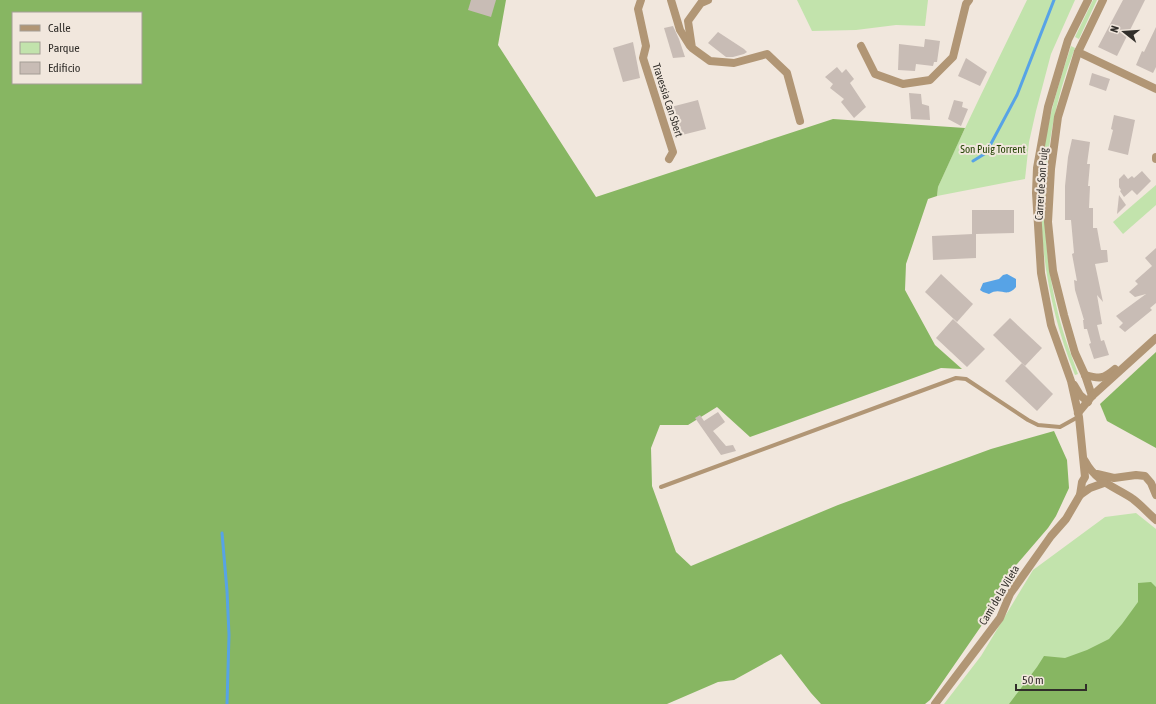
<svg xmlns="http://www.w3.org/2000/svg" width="1156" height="704" viewBox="0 0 1156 704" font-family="'Asap Condensed',sans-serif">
	<rect width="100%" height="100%" fill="#f1e7dd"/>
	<g fill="#c2e3ac">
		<path d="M797,0h131l-3,26 -29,-1 -40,5 -44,1z"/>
		<path d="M1027,0h48l-24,54 -15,57 -7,31 -4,37 -88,17 1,-9c28,-63 59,-125 89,-187z"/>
		<path d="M1093,0h4l-18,39 -4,-2z"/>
		<path d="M1071,46l4,2c-33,84 -39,177 -17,265 5,21 13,41 20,61l-3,1c-29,-72 -40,-149 -31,-226 5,-35 16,-69 27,-103z"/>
		<path d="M1156,185v20l-33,29 -10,-12z"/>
		<path d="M1136,513l20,16v175h-212l37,-48 52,-86 72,-53z"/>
	</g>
	<g fill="#87b662" fill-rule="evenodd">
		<path d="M0,0h506l-8,45 98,152 237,-78 132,9 -27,59 -1,9 -9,3 -22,65 -1,26 30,55 27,24 -21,-1 -191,69 -33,-30 -29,18h-28l-9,23 1,38 24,66 15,14 147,-61 153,-56 63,-18 13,29 2,28 -13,28 -8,12 -37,43 -18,38 -63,91 -5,4h-104l-10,-11 -30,-39 -47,26 -16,2 -51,22h-667zM13,13h128v70h-128z"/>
		<path d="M1156,352v96l-49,-27 -7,-17z"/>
		<path d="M1151,582l5,5v117h-147l28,-37 7,-11 21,2 22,-8 22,-11 13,-15 16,-22v-19z"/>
	</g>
	<path fill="#57a3e6" d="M1007,274l9,5v8c-10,12 -15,-1 -27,7l-6,-2 -3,-2 3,-7 16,-4 4,-4z"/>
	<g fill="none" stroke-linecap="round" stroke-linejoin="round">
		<g stroke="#57a3e6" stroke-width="3">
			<path d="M973,161l13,-8 31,-58 37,-95"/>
			<path d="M222,533l5,58 2,44 -2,69"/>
		</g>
	</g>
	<g fill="#c8bcb5">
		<path d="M471,0h25l-5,17 -23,-7z"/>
		<path d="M1123,0h22l-28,56 -19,-9z"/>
		<path d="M673,26l6,13 6,18 -12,1 -9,-30z"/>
		<path d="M1156,27v40l-3,6 -17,-8 6,-14 2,1z"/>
		<path d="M718,32l26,17 3,3 -3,2 -11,3h-7l-18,-14z"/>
		<path d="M925,39l15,2 -3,21h-3l-1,4 -17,-2 -1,7 -17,-1 1,-26 25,3z"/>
		<path d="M633,42l7,36 -17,4 -10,-34z"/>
		<path d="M966,58l21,14 -7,14 -22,-10z"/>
		<path d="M837,67l5,6 4,-4 8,10 -4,4 16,24 -12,11 -13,-16 3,-3 -14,-11 3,-4 -8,-7z"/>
		<path d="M1092,73l18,6 -4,12 -17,-6z"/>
		<path d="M909,93l12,1 1,10 7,2 1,14 -19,-1z"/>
		<path d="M698,100l8,29 -32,8 -7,-29z"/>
		<path d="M954,100l9,2 -1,5 6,2 -7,17 -13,-7z"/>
		<path d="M1114,115l21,5 -7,35 -20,-5 5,-20 -2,-1z"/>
		<path d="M1072,139l18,3 -3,22h3l-2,22h2l-1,22h4v20h4l4,22h6l1,12 -13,2 8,38 -6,-7 5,29 -5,1 4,16 3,-1 5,15 -15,4 -5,-15 2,-1 -4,-14h-3l-1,-9h1l-9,-30 -1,-10 3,1 -5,-27 2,-1 -3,-33h-6v-34l3,-29z"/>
		<path d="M1142,171l9,10 -14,14 -5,-5 -8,7 -4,-6 1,-1 -2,-3v-8l5,-5 4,5 4,-3 2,2z"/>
		<path d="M1119,195l7,10 -9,9z"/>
		<path d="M972,210h42v23l-38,1v24l-43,2 -1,-24 41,-2h-1z"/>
		<path d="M1156,248v55l-6,5 2,2 -27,22 -6,-5 4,-4 -7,-7 30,-22 -11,3 -6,-5 9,-8 -3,-3 17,-15 -7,-8z"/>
		<path d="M941,274l32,30 -16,18 -32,-30z"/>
		<path d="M1010,318l32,30 -17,18 -32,-31z"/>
		<path d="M953,319l32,30 -18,18 -31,-29z"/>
		<path d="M1022,363l31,31 -16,17 -32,-30z"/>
		<path d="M718,412l7,10 -12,9 13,15 7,-1 3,6 -15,4 -26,-37 5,-3 4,6z"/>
	</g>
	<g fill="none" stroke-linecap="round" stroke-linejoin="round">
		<path stroke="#b19675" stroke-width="4" d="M661,487l295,-109 10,1 62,41 10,5 22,2 18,-10"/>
		<g stroke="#b19675" stroke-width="8">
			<path d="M641,0l-3,9 8,37 -3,12 30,94 -4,7"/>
			<path d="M671,0l9,30 10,16"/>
			<path d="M708,0l-7,3 -13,18 4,27 18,13 24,2 33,-9 20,19 13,48"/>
			<path d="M861,46l14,28 28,10 27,-4 23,-23 13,-53 3,-4"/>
			<path d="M1078,52l78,37"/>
			<path d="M1156,157v2"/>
			<path d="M1085,375c15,4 18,4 30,-6"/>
			<path d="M1074,385l6,10 8,7"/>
			<path d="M1092,396l-7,-21 -10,-22 -11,-38 -11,-44 -5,-49 3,-53 7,-52 20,-65 25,-52"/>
			<path d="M1078,413l14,-17 64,-58"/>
			<path d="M1085,461c11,21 30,26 48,38 8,6 15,14 23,21"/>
			<path d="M1097,474l17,4 22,-3 9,1 6,7 5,12"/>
			<path d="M1080,495l2,-13 3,-5 -6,-60 -8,-36 -20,-56 -10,-52 -5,-80 1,-25 11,-61 20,-67 20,-40"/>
			<path d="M935,704l65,-86 10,-24 41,-58 15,-17 14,-24 10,-7 14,-5"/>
		</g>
	</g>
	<g text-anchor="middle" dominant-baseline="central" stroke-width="4" stroke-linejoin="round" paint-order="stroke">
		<g font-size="11" fill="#312e2a" stroke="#f1e7dd">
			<text transform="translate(668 100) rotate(72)">Travessia Can Sbert</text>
			<text transform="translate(1041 184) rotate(-86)">Carrer de Son Puig</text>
			<text transform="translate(999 595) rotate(-59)">Camí de la Vileta</text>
		</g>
		<g font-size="11" fill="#264406" stroke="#f1e7dd">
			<text x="993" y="149">Son Puig Torrent</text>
		</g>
	</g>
	<rect x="12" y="12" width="130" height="72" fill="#f1e7dd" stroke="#a49d95"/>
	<rect x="20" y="25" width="20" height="6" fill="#b19675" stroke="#a49d95"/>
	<text x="48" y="32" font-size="12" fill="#312e2a">Calle</text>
	<rect x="20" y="42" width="20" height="12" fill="#c2e3ac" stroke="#a49d95"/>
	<text x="48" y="52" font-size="12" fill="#312e2a">Parque</text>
	<rect x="20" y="62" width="20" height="12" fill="#c8bcb5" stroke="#a49d95"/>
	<text x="48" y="72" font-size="12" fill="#312e2a">Edificio</text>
	<g transform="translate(1124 32) rotate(287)" stroke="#f1e7dd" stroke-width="3" paint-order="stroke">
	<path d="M0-3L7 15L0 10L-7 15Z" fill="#312e2a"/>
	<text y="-6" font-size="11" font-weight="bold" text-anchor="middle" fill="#312e2a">N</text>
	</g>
	<path d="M1016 684v6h70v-6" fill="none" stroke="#312e2a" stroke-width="2"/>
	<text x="1022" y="684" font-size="12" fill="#312e2a" stroke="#f1e7dd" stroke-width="3" paint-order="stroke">50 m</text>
</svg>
